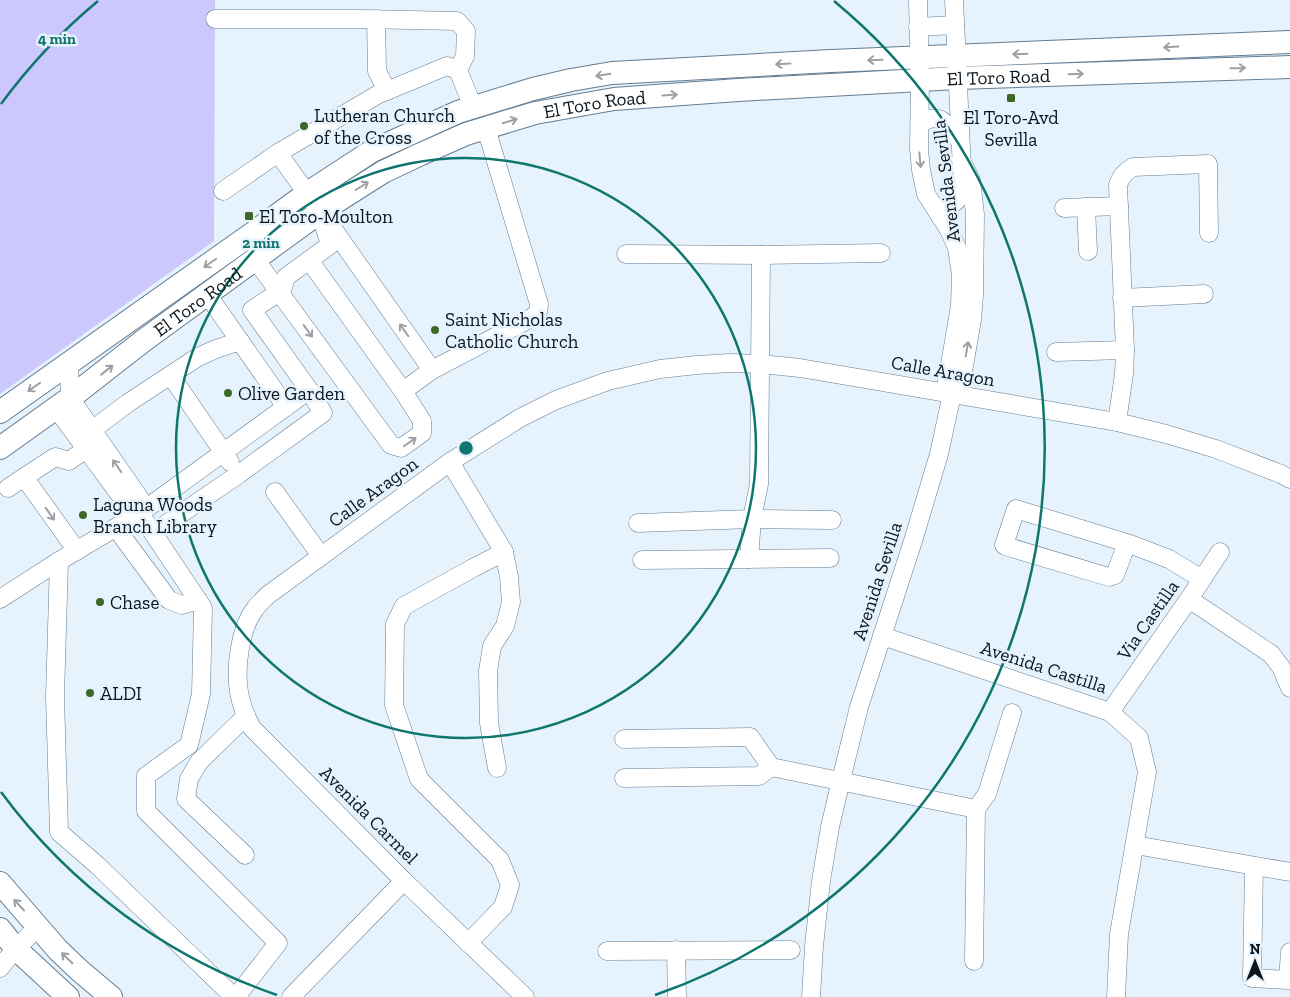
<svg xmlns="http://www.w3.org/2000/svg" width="1290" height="997" viewBox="0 0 1290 997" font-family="'Zilla Slab',serif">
	<rect width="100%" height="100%" fill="#e6f2fc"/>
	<path fill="#ccc7fd" d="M0,0h215l-1,241 -214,153z"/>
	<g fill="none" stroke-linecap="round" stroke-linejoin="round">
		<defs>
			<g id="minor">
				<path d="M918,0l2,80 -1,69 2,21 5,24 23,36 8,18 4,27 -1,31 -13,76 5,12"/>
				<path d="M215,19h146l96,2 9,10 -1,25 -7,14 15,37"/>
				<path d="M376,19l1,52 10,20"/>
				<path d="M918,27l37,-2"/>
				<path d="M920,124c21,-15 27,2 40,17"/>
				<path d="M278,153l35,49"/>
				<path d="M223,191l55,-38 99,-58 70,-29 11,4"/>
				<path d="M1086,207l2,44"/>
				<path d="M1064,208l55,-2"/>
				<path d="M940,216l21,-20 2,-5 -9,-191"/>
				<path d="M329,223l103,147"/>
				<path d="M626,254l135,1 120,-2"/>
				<path d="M255,259l136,186 10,3 21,-15v-12l-19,-30 -94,-131"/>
				<path d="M207,294l79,113"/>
				<path d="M1122,298l82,-4"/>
				<path d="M1056,352l69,-2"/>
				<path d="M69,363l1,35 70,101 -5,7"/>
				<path d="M171,376l59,86"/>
				<path d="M403,391l29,-21 101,-53 5,-5 1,-8 -53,-176"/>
				<path d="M56,408l72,98h7"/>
				<path d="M1117,422l7,-48 1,-24 -7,-165c3,-9 7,-13 15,-18l75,-3 1,69"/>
				<path d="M92,430l36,-27 70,-46 18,-8 24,-8"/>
				<path d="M450,462l54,90 5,25 2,25 -6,24 -13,20 -4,25 1,52 8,45"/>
				<path d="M24,477l53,74"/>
				<path d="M8,488l47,-31 14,4 17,-12"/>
				<path d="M275,492l46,64"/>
				<path d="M135,506l68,102 -2,86 -12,51 -43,31v35l132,132 -42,54"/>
				<path d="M638,523l114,-4 80,1"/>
				<path d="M116,528l53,72 13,5 16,-5"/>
				<path d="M153,533l86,-59 84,-61 -14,-23"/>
				<path d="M1127,543l-12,32 -6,2 -104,-31 -1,-1 12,-36 111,34 42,16 33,20"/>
				<path d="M749,559l3,-40 7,-35 2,-229"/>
				<path d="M642,560l188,-2"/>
				<path d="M0,599l59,-38"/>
				<path d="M1189,599l82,55 10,13 9,21"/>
				<path d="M882,636l228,76 29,26 8,34 -28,162 -3,63"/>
				<path d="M1110,712l79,-113 31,-47"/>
				<path d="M624,739l126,-2 21,30"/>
				<path d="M771,767l205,42"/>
				<path d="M624,778l135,-2 12,-9"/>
				<path d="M1135,845l155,27"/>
				<path d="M245,855l-59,-56 3,-20 10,-17 47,-46"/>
				<path d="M1254,866l-2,112 36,2 2,-28"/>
				<path d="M468,943l35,-36 7,-22 -10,-25 -81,-81 -25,-74 1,-81 9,-18 69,-38 31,-16"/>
				<path d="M676,950l1,47"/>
				<path d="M607,951l184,-1"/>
				<path d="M974,961l2,-152 11,-15 25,-81"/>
				<path d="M0,968l6,-8 32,-34"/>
				<path d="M234,997l-137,-132 -38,-33 -4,-135 4,-136 81,-48 169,-123 -57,-80 30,-20 4,-13 44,-32 -10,-33"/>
				<path d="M291,997l113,-116"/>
				<path d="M525,997l-121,-116 -152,-153c-6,-11 -11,-24 -13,-36 -4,-24 1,-64 16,-83 3,-5 8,-9 13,-14l182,-133 70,-44 36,-18 52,-19 52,-12 37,-4 33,-2 31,1 39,4 317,54 49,12 50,15 65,25 9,5"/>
				<path d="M811,997l3,-51 7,-65 9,-54 11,-47 18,-73 54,-166 26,-87 13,-60 9,-11 11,-63 2,-25 1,-81 -4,-34 -10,-20"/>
			</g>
			<g id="major">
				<path d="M0,412l253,-179 53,-39 66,-43 86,-39 75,-23 38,-9 41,-7 219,-12 459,-19"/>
				<path id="s1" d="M0,448l70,-50 73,-57 177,-129 63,-40 38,-18 45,-20 69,-21 79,-14 124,-9 219,-12 333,-11"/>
				<path d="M0,883l58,67 21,20 32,27"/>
				<path d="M0,929l16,20 52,48"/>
			</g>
		</defs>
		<use href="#minor" stroke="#627d94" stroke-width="19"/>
		<use href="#major" stroke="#627d94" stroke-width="24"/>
		<use href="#minor" stroke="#fff" stroke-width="18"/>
		<use href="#major" stroke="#fff" stroke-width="22"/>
	</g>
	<defs><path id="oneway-shaft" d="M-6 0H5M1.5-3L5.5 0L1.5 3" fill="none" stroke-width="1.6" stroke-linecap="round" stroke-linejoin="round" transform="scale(1.25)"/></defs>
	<g stroke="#9da1a5">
		<use href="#oneway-shaft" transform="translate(1171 47) rotate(177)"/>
		<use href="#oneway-shaft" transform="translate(1020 54) rotate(178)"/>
		<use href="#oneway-shaft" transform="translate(875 60) rotate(178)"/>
		<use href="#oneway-shaft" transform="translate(783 64) rotate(177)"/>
		<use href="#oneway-shaft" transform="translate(1238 68) rotate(-1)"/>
		<use href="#oneway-shaft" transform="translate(1076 74) rotate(-2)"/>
		<use href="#oneway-shaft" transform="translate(603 75) rotate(171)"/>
		<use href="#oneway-shaft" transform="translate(670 95) rotate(-4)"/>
		<use href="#oneway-shaft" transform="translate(510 121) rotate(-17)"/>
		<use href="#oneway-shaft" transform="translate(920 160) rotate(85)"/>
		<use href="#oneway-shaft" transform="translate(362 186) rotate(-32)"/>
		<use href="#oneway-shaft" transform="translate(210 263) rotate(145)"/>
		<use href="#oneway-shaft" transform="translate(404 330) rotate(-125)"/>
		<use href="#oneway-shaft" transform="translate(308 331) rotate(54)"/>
		<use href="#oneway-shaft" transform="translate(967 349) rotate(-80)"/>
		<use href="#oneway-shaft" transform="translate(107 370) rotate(-38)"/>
		<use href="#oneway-shaft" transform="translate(34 387) rotate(145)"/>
		<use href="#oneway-shaft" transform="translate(410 442) rotate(-35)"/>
		<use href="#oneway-shaft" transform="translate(117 466) rotate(-125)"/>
		<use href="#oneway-shaft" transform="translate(50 514) rotate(55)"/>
		<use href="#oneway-shaft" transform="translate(19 905) rotate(-133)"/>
		<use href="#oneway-shaft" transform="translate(67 958) rotate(-136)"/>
	</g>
	<g fill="none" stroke="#0f766e" stroke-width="2.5">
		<circle cx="466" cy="448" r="290"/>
		<path d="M277 995A579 579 0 0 1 1 792M1 104A579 579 0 0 1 98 1M834 1A579 579 0 0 1 655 995"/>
	</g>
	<g fill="#3c6724" stroke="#e6f2fc" stroke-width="2">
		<rect x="1006" y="93" width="10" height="10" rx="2.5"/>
		<circle cx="304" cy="126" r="5"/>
		<rect x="244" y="211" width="10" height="10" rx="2.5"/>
		<circle cx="435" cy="330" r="5"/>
		<circle cx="228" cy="393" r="5"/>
		<circle cx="83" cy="515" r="5"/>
		<circle cx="100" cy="602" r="5"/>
		<circle cx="90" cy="693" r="5"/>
	</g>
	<g text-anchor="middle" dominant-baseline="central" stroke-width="5" stroke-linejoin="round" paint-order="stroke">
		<g font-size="19" fill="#0a151e" stroke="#e6f2fc">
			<text stroke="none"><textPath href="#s1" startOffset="1101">El Toro Road</textPath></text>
			<text stroke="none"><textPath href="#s1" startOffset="696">El Toro Road</textPath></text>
			<text transform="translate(946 181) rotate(-97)">Avenida Sevilla</text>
			<text stroke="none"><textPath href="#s1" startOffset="246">El Toro Road</textPath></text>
			<text transform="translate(943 371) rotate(10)">Calle Aragon</text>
			<text transform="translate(373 492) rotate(-36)">Calle Aragon</text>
			<text transform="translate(877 581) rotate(-72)">Avenida Sevilla</text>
			<text transform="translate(1148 620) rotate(-55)">Via Castilla</text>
			<text transform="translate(1044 667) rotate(18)">Avenida Castilla</text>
			<text transform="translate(369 815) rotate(45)">Avenida Carmel</text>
		</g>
		<g font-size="19" fill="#0a151e" stroke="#e6f2fc" text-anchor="start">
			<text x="314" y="115">Lutheran Church<tspan x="314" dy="22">of the Cross</tspan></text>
			<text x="1011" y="117" text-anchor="middle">El Toro-Avd<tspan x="1011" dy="22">Sevilla</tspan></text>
			<text x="259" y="216">El Toro-Moulton</text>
			<text x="445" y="319">Saint Nicholas<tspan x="445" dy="22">Catholic Church</tspan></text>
			<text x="238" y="393">Olive Garden</text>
			<text x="93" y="504">Laguna Woods<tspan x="93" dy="22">Branch Library</tspan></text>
			<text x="110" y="602">Chase</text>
			<text x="100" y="693">ALDI</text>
		</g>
	</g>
	<circle cx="466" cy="448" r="8" fill="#0f766e" stroke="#e6f2fc" stroke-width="2.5"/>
	<g font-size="15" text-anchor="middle" font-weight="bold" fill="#0f766e" stroke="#e6f2fc" stroke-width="5" stroke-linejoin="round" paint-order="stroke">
		<text x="57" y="44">4 min</text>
		<text x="261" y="248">2 min</text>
	</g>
	<g transform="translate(1255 962)" stroke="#e6f2fc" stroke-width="4" paint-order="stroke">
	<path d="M0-4L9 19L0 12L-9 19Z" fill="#0a151e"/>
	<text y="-8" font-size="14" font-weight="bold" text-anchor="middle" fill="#0a151e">N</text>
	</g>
</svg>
